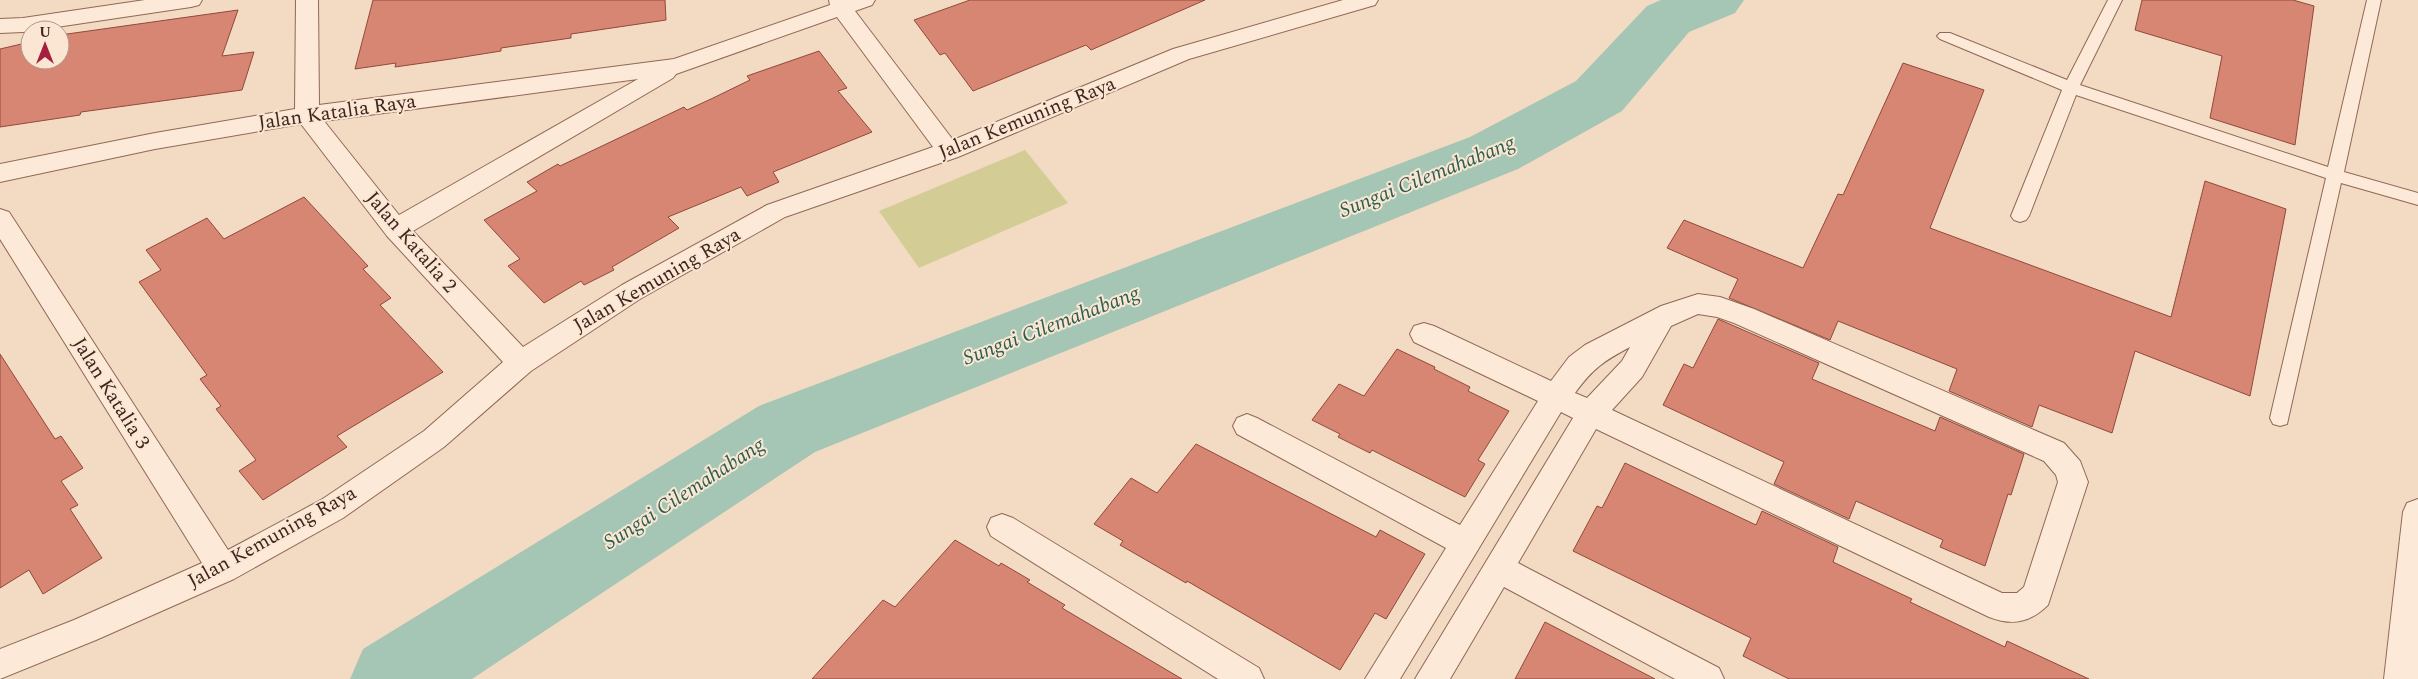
<svg xmlns="http://www.w3.org/2000/svg" width="2418" height="679" viewBox="0 0 2418 679" font-family="Spectral,serif">
	<rect width="100%" height="100%" fill="#f3dac2"/>
	<path fill="#d3cc94" d="M1025,150l43,53 -149,65 -40,-57z"/>
	<g fill="none" stroke-linecap="round" stroke-linejoin="round">
		<path fill="#a5c6b5" fill-rule="evenodd" d="M1661,0h83l-9,13 -46,19 -67,79 -104,58 -703,283 -343,227h-122l13,-30 396,-243 711,-269 106,-56 71,-75z"/>
	</g>
	<g fill="#d68673" stroke="#924939">
		<path d="M373,0h292l1,20 -95,14v4l-70,10v3l-50,8 -56,8 1,-4 -41,6z"/>
		<path d="M970,0h235l-114,50 -5,-5 -113,46 -28,-38 -5,2 -26,-35z"/>
		<path d="M2142,0h151l21,6 -19,139 -85,-27 12,-62 -87,-26z"/>
		<path d="M238,10l-16,46 32,-4 -12,38 -161,22 -1,3 -80,12v-78l30,-7v18h30v-25z"/>
		<path d="M819,51l28,37 -9,3 34,41 -99,40 6,10 -32,14 -6,-9 -73,30 11,11 -67,39 2,3 -30,15 -3,-4 -37,22 -36,-37 12,-7 -36,-39 53,-29 -10,-9 31,-18 2,2 124,-59 3,3 24,-11 39,-19 -3,-4z"/>
		<path d="M1903,63l81,27 -54,138 241,89 34,-136 81,28 -36,187 -115,-45 -23,82 -73,-28 -7,22 -83,-36 8,-22 -119,-48 -8,19 -101,-42 9,-19 -71,-31 17,-28 119,48 35,-74 5,1z"/>
		<path d="M304,197l64,69 -5,3 28,29 -11,7 63,67 -106,64 10,11 -84,53 -24,-29 17,-11 -40,-51 5,-3 -21,-27 7,-4 -68,-93 22,-12 -15,-20 61,-32 17,21z"/>
		<path d="M1718,319l101,44 -7,16 123,52 5,-14 84,37 -13,41 -3,-1 -23,72 -45,-19 3,-7 -87,-39 -7,18 -75,-35 10,-22 -121,-57 21,-41 9,4z"/>
		<path d="M1397,349l38,18 -1,2 36,18 -2,4 41,20 -31,49 7,4 -20,33 -93,-47 -2,3 -32,-16 2,-3 -28,-14 27,-36 25,12z"/>
		<path d="M0,354l55,85 6,-3 22,32 -22,13 17,24 -8,4 32,49 -59,36 -14,-24 -29,18z"/>
		<path d="M1196,444l180,93 4,-7 45,24 -39,65 -11,-6 -35,57 -153,-89 -1,2 -66,-38 3,-4 -29,-17 37,-46 26,15z"/>
		<path d="M1625,463l131,62 6,-14 76,36 -5,15 79,37 -2,3 95,45 2,-6 82,38h-300l-46,-23 8,-18 -178,-87 24,-45 5,2z"/>
		<path d="M955,540l44,26 2,-3 29,17 -3,2 38,23 -3,3 120,71h-370l71,-79 12,7z"/>
		<path d="M1545,622l110,57h-140z"/>
	</g>
	<g fill="none" stroke-linecap="round" stroke-linejoin="round">
		<defs>
			<path id="lane" d="M2108,0h14l-42,85 248,82 39,-167h14l-37,172 74,21v12l-77,-22 -54,241 -7,2 -7,-2 -3,-6 56,-240 -250,-83 -47,121 -3,4 -6,2 -6,-2 -3,-4 51,-126 -122,-51 -3,-3 3,-3h10l117,47z"/>
			<g id="street">
				<path d="M145,0h57l-3,5 -8,2 -168,25 -23,1v-14l23,-1z"/>
				<path d="M296,0h22l1,105 355,-46 156,-54 -1,-5h46l-3,5 -17,6 98,129 220,-91 170,-49h35l-3,5 -186,54 -231,98 -173,60 -145,82 -109,72 -87,76 -101,71 -109,61 -138,61 -96,39v-30l74,-29 128,-57 -202,-324v-30l9,3 219,338 93,-50 103,-69 79,-69 -116,-126 -86,-112 -146,25 -155,33v-18l155,-31 140,-24zM837,17l96,130 -166,58 -145,80 -99,62 -110,-116 260,-153 3,-4zM638,79l-239,136 -75,-94z"/>
				<path d="M1698,294l22,3 34,12 310,134 16,18 8,21 -40,123c-19,18 -35,21 -59,12l-393,-188 -78,134 201,105 5,11h-49l-171,-92 -54,92h-35l158,-261 -12,-6 -161,267h-35l81,-131 -209,-114 -4,-8 4,-8 10,-4 10,4 203,107 78,-124 -124,-59 -4,-8 4,-8 10,-3 10,3 117,55 18,-24 16,-12 76,-39zM1698,314l19,3 17,6 310,138 12,14 2,7 -34,105 -7,6h-15l-390,-183 30,-33 29,-51zM1630,347l-8,14 -35,37 -12,-5c18,-25 29,-32 55,-46z"/>
				<path d="M2418,499v180h-34l19,-167 4,-9z"/>
				<path d="M1002,514l11,4 246,150 5,11h-46l-227,-143 -4,-9 4,-9z"/>
			</g>
		</defs>
		<use href="#lane" stroke="#906857" stroke-width="2"/>
		<use href="#street" stroke="#906857" stroke-width="2"/>
		<use href="#lane" fill="#fde9d7" fill-rule="evenodd"/>
		<use href="#street" fill="#fde9d7" fill-rule="evenodd"/>
	</g>
	<g text-anchor="middle" dominant-baseline="central" stroke-width="4" stroke-linejoin="round" paint-order="stroke">
		<g font-size="20" fill="#3e251d" stroke="#fae6d3">
			<text transform="translate(337 112) rotate(-8)">Jalan Katalia Raya</text>
			<text transform="translate(1027 118) rotate(-22)">Jalan Kemuning Raya</text>
			<text transform="translate(411 242) rotate(49)">Jalan Katalia 2</text>
			<text transform="translate(657 280) rotate(-30)">Jalan Kemuning Raya</text>
			<text transform="translate(111 393) rotate(58)">Jalan Katalia 3</text>
			<text transform="translate(272 537) rotate(-29)">Jalan Kemuning Raya</text>
		</g>
		<g font-size="21" font-style="italic" fill="#2a5f50" stroke="#fae6d3">
			<text transform="translate(1427 177) rotate(-22)">Sungai Cilemahabang</text>
			<text transform="translate(1051 326) rotate(-21)">Sungai Cilemahabang</text>
			<text transform="translate(684 494) rotate(-33)">Sungai Cilemahabang</text>
		</g>
	</g>
	<g transform="translate(45 45)"><circle r="24" fill="#fae6d3" stroke="#af998a"/>
	<path d="M0-4L9 19L0 12L-9 19Z" fill="#a71f3e"/>
	<text y="-8" font-size="14" font-weight="bold" text-anchor="middle" fill="#3e251d">U</text>
	</g>
</svg>
